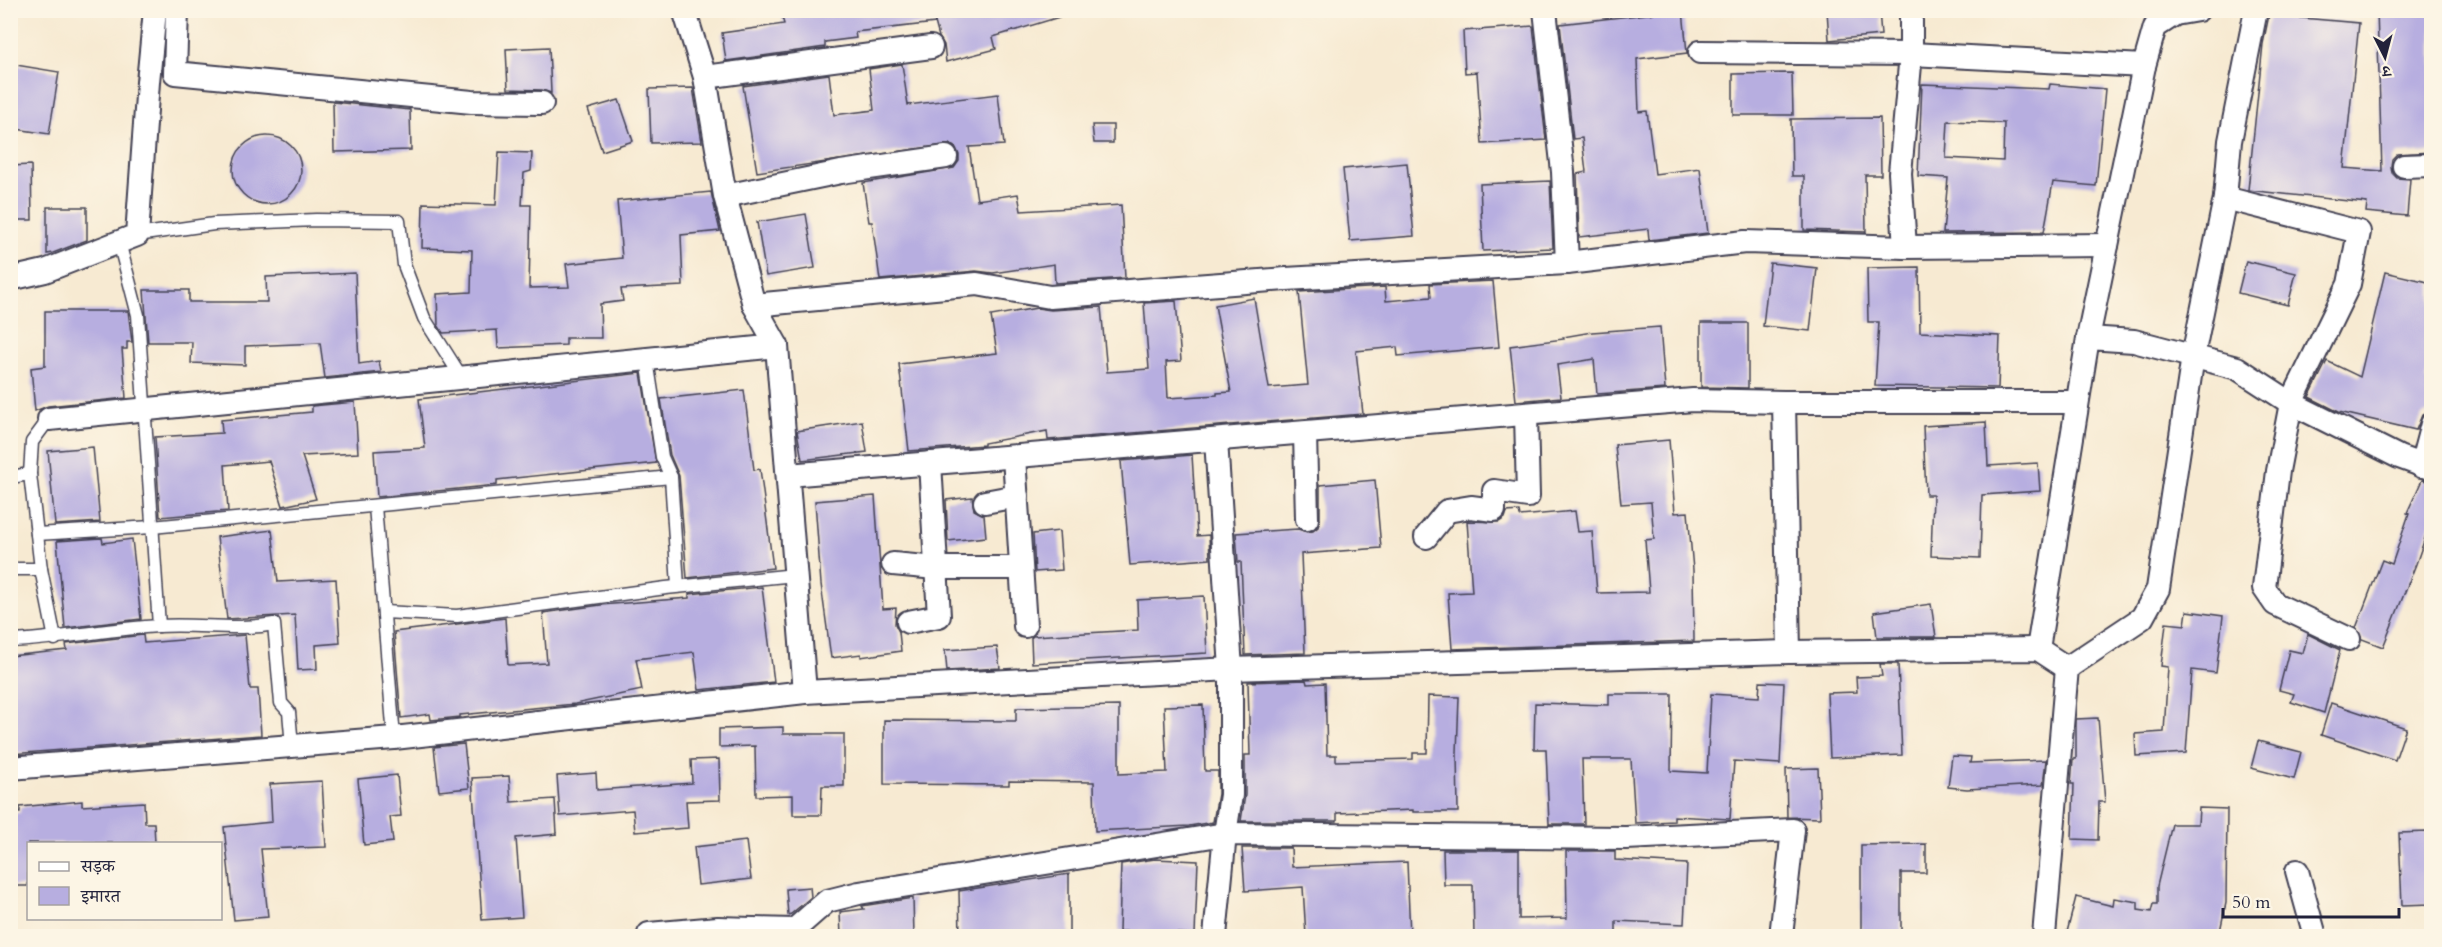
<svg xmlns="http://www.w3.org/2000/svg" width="2442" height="947" viewBox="0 0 2442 947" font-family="Cardo,'Noto Serif Devanagari',serif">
	<rect width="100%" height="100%" fill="#fcf5e5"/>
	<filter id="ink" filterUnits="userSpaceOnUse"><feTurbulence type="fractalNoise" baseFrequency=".0167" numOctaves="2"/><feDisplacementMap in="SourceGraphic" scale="12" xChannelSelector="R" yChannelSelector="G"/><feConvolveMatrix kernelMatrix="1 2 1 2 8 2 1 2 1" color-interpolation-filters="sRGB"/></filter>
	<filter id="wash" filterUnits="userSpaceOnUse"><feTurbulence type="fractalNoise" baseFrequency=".008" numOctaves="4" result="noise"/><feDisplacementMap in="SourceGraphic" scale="24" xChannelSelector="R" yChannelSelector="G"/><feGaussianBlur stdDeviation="1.35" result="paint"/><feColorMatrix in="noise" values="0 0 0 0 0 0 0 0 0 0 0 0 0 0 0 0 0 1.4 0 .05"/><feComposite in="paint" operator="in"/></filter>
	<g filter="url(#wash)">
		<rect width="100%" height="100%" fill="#f7ead2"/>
		<g id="blocks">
			<g fill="#b7aee0" fill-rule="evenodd">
				<path d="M780,10h285l1,5 -73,22 3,12 -50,13 -2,-17 -5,-8 -5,-19 1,5 -80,9 1,6 -31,4v5l-99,14 -4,-28 62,-9z"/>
				<path d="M1683,10l4,43 -50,6 2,53 8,-1 8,63 45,-6 8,65 -59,7 -1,-11 -69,8 -2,-63 9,-2 -4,-34 -9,1 -13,-115z"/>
				<path d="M1827,10h52l2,25 -52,5z"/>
				<path d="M2377,10h55v142l-35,2 -5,5 -1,7 1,7 5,5 13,1 -3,37 -41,-4 1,-9 -119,-13 15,-146 6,-29 90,8 -15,145 38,3z"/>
				<path d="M1533,26l13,114 -64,4 -5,-72 -12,1 -2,-42z"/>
				<path d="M549,47l2,46 -9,-3 -34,-1 -2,-40z"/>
				<path d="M10,64l49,8 -10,62 -39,-6z"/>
				<path d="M902,64l6,41 90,-11 6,51 -35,2 8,53 41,-6 3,17 100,-6 4,73 -70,5 -1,-19 -61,9 -17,-2 -96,9 -8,-58h-3l-6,-39 91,-15 5,-7v-6l-3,-7 -6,-4 -193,28 -14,-86 86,-12 5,41 40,-5 -5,-41z"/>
				<path d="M1792,73l1,42h-60v-41z"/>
				<path d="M1922,84l127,5 1,-5 55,5 -9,97 -43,-4 -9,50 -101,1 5,-55 -30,-2zM1948,121l56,2 -1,38 -57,-3z"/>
				<path d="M693,88l9,54 -51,1 -2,-54z"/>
				<path d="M619,100l14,41 -31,10 -14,-42z"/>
				<path d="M333,102l77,8 1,40 -77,2z"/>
				<path d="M1880,118l1,57h-16l1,57 -62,-2v-54h-12l-1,-57z"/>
				<path d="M1092,125h21v18h-19z"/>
				<circle cx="267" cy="170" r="34"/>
				<path d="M499,152l33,1 -1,18 -7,2 -2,32h9l-2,83 40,-1 -3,-23 56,-6 -5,-57 94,-9 9,39 -39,4 2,51 -62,3 2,12 -23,3 1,34h-35v7l-68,3 -1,-18 -54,3 -5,-8 -1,-31 34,-2 1,-42 -50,-2 1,-45 73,2z"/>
				<path d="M1407,163l7,73 -64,5 -7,-72z"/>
				<path d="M31,165l1,55h-22v-54z"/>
				<path d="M1550,181l3,67 -70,3 -3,-67z"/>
				<path d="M47,207h40v33l-34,13 -6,1z"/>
				<path d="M806,214l9,54 -49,8 -9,-54z"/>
				<path d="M2246,261l50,12 -8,32 -50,-12z"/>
				<path d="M1770,263l47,5 -7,63 -47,-5z"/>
				<path d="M1919,267l1,65 80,4 -2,52 -123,-2 4,-64h-11l-1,-54z"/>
				<path d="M2385,272l47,11v73l-7,25 7,1v29l-10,4 -6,15 -77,-18 -30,-15 18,-36 33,16z"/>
				<path d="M355,273l4,91 20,-3 2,11 -56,6 -5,-35 -75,3v19l-54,-2 1,-21h-44l-4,-52h45v12h78l-1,-25z"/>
				<path d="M1493,281l6,66 -101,9 -1,-9 -41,4 7,63 -315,26 -1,-9 -63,12v2l-75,6 -10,-87 98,-11 -6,-37 46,-8 14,2 50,-3 6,65 42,-3 -5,-66 32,-2 5,60 -15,1 2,36 49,-3v-2l14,-1 -16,-87 39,-7 15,90 39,-3 -9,-93 86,-5 1,14 45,-4 -1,-13z"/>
				<path d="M45,311h83l4,31h-5v7h-5l4,49 -78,8 -13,5 -4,-43 14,-2z"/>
				<path d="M1701,323h47v65l-47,-1z"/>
				<path d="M1660,327l5,62 -68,5 -3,-35 -37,6 4,32 -45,4 -6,-55 54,-7 -1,-2 29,-5z"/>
				<path d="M641,373l15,90 -159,17v5l-120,12 -3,-46 51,-3 -6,-49z"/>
				<path d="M744,390l10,80 6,-1 13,99 -86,10 -8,-102 -9,-21 -9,-56z"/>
				<path d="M355,402l3,51 -56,3 14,43 -33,7 -14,-45 -44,4 3,46 -68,6 -5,-80 67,-4 -1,-13 91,-8v-6z"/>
				<path d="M862,421l5,31 -65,8 -5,-29z"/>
				<path d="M1986,422l2,44 50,-3 2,28 -58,4 -2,63 -49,-2 2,-61h-7l-3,-69z"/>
				<path d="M1669,440l6,73 13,-1 5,58 1,71 -242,8 -4,-56 24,-1 -5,-71 32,1 6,-4 2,-6 12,-1 1,5 55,-5 3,21 14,-1 5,62 52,-1 -4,-52 9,-1 -3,-37 -30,2 -6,-59z"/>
				<path d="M93,447l7,75 -45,3 -7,-74z"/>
				<path d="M1192,455l5,81 12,-1 1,24 -80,6 -9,-104z"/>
				<path d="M1375,480l6,68 -80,6 4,99 -60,2 -4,-93h-3l-2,-29 62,-4 9,3 6,-1 5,-4 2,-8v-34z"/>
				<path d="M2422,480l10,2v36l-16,46 -33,83 -21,-8 -6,-11 26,-68 10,4 17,-50 -2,-1z"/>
				<path d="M875,496l8,113 13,-1 -1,16 4,8 2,19 -40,6v-3l-30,4 -10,-74 -6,-83z"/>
				<path d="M972,497l2,13 10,5 2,22 -38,4 -2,-41z"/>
				<path d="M272,530l6,52 58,-3 4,64 -24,2 1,24 -19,1 -3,-55 -68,4 -10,-82z"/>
				<path d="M1059,531l3,39 -27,2 -2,-38z"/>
				<path d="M102,538l1,5 29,-4 9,80 -76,9 -8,-87z"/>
				<path d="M762,587l12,95 -75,8 -5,-38 -58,7 6,31 -67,14 -115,11v2l-29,3 -1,-6 -29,4 -7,-86 111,-14 3,47 39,-2 -4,-50 58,-8 88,-7v-4z"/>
				<path d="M1204,596l3,57 -175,10 -1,-25 2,-2 105,-6 -1,-30z"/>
				<path d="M1931,604l5,33h-59l-3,-25z"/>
				<path d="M2187,611l36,5 -7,57 -24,-3 -6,83 -50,3 -1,-22 29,-2 4,-65 -7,-1 5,-43 19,2z"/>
				<path d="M2308,634l32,16 -16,63 -33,-11 3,-8 -15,-4 10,-40 14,3z"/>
				<path d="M143,635l1,8 101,-8 5,54h8l3,46 -251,19v-98l57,-6 -1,-6z"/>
				<path d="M997,647l3,21 -53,3 -2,-21z"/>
				<path d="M1880,664h18l4,91 -72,3 -3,-65 30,-1 -1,-15 26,-1z"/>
				<path d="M1306,680l1,4 18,-1 2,72h9v6l77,-2v-6h14l1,-57 31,1 -2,56 1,59h-45v-2l-76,3v8h-96l4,-26v-40h5l-2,-73z"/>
				<path d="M1760,682l24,1 -4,81 -46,-3 -4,58 -56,-3v5l-39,2 -4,-64h-49l2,65h-35l-3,-75h-12l1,-46 74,2v-11h63l-1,77 36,2 4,-79 48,3z"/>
				<path d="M2331,703l75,25 -11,32 -74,-25z"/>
				<path d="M1203,705l2,66h13v23l-5,28 -24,4 -94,5 -1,-49 -85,-1v4l-125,-1v-64l132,1v-13l103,-2v68l48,-2 -3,-66z"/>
				<path d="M2098,718l7,84h-6l-1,38 -26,-1 2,-55h-3l2,-25h3v-40z"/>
				<path d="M783,727v7h61v52h-22l-1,29h-28v-20l-37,1 -1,-50 -36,1v-18z"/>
				<path d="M2258,741l43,11 -7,27 -43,-11z"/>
				<path d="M464,744l5,44 -30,3 -5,-44z"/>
				<path d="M1952,756l19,1 -1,6 76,-3 -3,25 -76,4 -19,-2z"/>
				<path d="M719,759l1,41 -34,1 2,27 -53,4 -2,-22 -73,6 -3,-40 39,-3 1,17 95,-7 -1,-23z"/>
				<path d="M1818,768l2,50 -33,-1 -1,-48z"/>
				<path d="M397,775l4,41 -11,1 3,25 -29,3 -6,-66z"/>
				<path d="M509,776l2,26 44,-3 2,35 -41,4 6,79 -40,3 -10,-142z"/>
				<path d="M322,781l4,66 -65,2 7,68 -34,3 -10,-93 48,-5 -2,-38z"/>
				<path d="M82,801v5l62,-4 1,21h9l1,20h-127v43h-18v-73h10v-6z"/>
				<path d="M2199,808l28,1 -1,94 -7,33h-153l10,-39 37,9 1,-8 24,4v8l13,2 2,-8h4v-18l15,-62h26z"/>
				<path d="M2428,832l3,72 -29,1 -3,-72z"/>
				<path d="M746,841l5,38 -53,6 -4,-38z"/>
				<path d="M1926,844v29h-25v63h-40v-91z"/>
				<path d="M1242,848h49l1,19 115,-5 3,74h-104l-3,-49 -58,4z"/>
				<path d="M1443,850h76v69l48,-1 -1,-67h49v9l72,4 -3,60 -68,-3v15h-142l-1,-51h-29z"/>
				<path d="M1155,859l43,2 -3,73 -76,-3 2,-67z"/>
				<path d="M1069,874v60l-40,2h-69l-1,-45z"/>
				<path d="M810,887l1,10 -20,17 -3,1 -2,-26z"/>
				<path d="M913,898l1,38h-73l-1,-24 24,-3 -2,-3z"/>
			</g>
		</g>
	</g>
	<g filter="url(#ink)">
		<use href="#blocks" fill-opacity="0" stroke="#424052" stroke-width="1.5"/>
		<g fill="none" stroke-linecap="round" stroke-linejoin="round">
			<defs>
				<g id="service">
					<path d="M137,235l77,-11 102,-4 83,1 5,44 20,53 38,60"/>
					<path d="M119,242l19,73 21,311"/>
					<path d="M647,360l15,97 9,20 7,109"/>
					<path d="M49,419l-17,23 -2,32 11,95 14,70"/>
					<path d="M10,477l20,-3"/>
					<path d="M375,506l19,232"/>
					<path d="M37,534l115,-7 519,-50"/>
					<path d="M10,569h31"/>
					<path d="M384,612l73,4 209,-28 129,-13"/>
					<path d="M10,641c50,-2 99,-12 148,-15 39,-3 78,5 116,-2l7,79 8,9 3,34"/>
				</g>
				<g id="minor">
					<path d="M177,10l-2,63 297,29 70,1"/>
					<path d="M684,10l21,67 20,119 29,109 23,41 28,346"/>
					<path d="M1545,10l18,162 4,91"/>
					<path d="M1700,52l211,2 233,12"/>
					<path d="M705,77l226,-30"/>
					<path d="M2404,166l28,-1"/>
					<path d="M725,196l116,-24 105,-15"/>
					<path d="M2225,198l134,34 -10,52 -58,119 -13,68 -14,117 11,16 74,35"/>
					<path d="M1905,247l-5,-74 11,-119v-44"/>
					<path d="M10,279l35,-8 92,-36 11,-153 7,-72"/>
					<path d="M754,305l223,-21 73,13 236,-18 281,-16 178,-21 160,5 202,-2"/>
					<path d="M2088,338l46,3 103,27 54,35 108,54 33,12"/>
					<path d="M1784,402l5,250"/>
					<path d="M49,419l728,-73"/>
					<path d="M1305,433l2,86"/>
					<path d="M1014,457l11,169"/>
					<path d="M2421,466l11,-42"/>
					<path d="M788,475l905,-75 91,2h293"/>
					<path d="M985,502l32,-6"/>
					<path d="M1426,537l21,-26 24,-4 23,3v-19l34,5 -2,-82"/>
					<path d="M893,564l43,4h85"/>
					<path d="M908,622l31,-6 -9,-153"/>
					<path d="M2038,649l50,-311 56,-272 11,-39 20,-13 23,-4"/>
					<path d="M2067,668l75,-50 16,-29 35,-233 32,-158 5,-57 26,-131"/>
					<path d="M10,768l384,-30 411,-46 426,-23 558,-17 249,-3 29,19"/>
					<path d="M2297,871l18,65"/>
					<path d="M649,936v-2l69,-6 76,2 33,-29 32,-8 366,-59 401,4 167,-8 -12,106"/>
					<path d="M1215,936l10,-102 6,-39v-126l-15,-229"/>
					<path d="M2044,936l23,-268"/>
				</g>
			</defs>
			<use href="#service" stroke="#424052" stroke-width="15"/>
			<use href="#minor" stroke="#424052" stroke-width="26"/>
			<use href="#service" stroke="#fff" stroke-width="12"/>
			<use href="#minor" stroke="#fff" stroke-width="22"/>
		</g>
	</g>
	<rect width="2442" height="947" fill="none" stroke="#fcf5e5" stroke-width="36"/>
	<rect x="27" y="842" width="195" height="78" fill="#fcf5e5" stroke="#a5a1a1" stroke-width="1.5"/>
	<rect x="39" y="862" width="30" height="9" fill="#ffffff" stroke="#a5a1a1" stroke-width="1.5"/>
	<text x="81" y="872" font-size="18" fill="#22223b">सड़क</text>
	<rect x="39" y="887" width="30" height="18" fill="#b7aee0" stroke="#a5a1a1" stroke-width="1.5"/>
	<text x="81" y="902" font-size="18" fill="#22223b">इमारत</text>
	<g transform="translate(2385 57) rotate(174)" stroke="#fcf5e5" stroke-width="4.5" paint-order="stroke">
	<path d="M0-4.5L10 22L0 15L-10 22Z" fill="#22223b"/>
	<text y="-9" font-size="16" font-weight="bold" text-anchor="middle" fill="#22223b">उ</text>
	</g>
	<path d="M2223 908v9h176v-9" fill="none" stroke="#22223b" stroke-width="3"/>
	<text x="2232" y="908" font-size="18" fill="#22223b" stroke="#fcf5e5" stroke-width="4.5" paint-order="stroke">50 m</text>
</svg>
